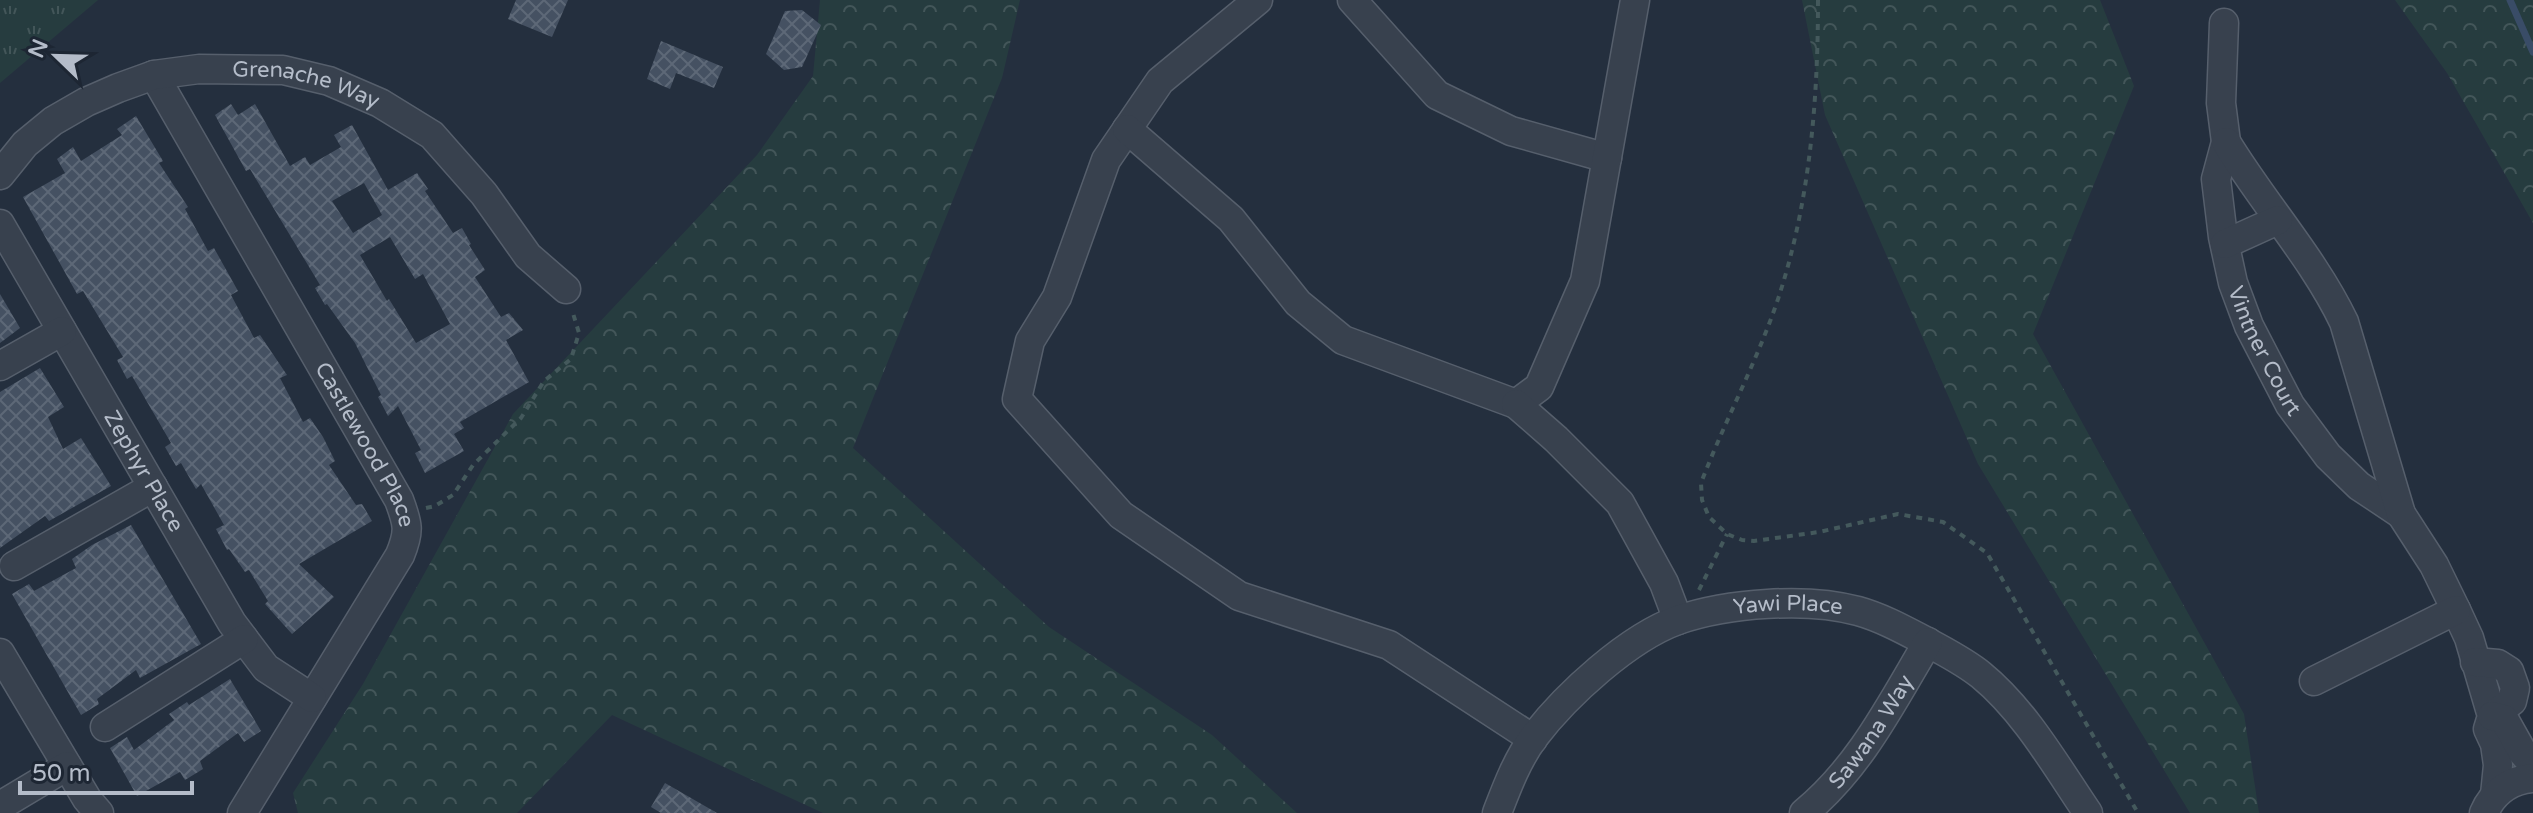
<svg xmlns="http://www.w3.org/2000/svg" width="2533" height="813" viewBox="0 0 2533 813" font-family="'Varela Round',sans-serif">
	<defs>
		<pattern id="grass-tufts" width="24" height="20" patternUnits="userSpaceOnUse" patternTransform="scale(2)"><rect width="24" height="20" fill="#263c3f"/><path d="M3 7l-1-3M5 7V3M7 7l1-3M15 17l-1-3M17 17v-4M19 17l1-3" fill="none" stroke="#435659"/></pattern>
		<pattern id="forest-crowns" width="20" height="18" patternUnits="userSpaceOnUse" patternTransform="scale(2)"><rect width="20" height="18" fill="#263c3f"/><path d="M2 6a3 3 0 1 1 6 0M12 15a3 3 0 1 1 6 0" fill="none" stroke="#435659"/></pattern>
		<pattern id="building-cross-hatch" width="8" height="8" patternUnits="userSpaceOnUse" patternTransform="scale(2)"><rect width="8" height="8" fill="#455162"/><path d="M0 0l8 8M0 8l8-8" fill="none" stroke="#5d6877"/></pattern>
	</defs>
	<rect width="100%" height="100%" fill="#242f3e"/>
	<path fill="url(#grass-tufts)" d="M0,0h98l-98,83z"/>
	<g fill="url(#forest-crowns)">
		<path d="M820,0h200l-18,78 -149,370 196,179 163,108 85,78h-474l-211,-98 -95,98h-219l-5,-20 70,-109 150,-270 244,-259 56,-79z"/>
		<path d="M1802,0h298l34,86 -101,248 211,380 15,99h-69l-212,-349 -153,-349z"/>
		<path d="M2395,0h138v223l-86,-150z"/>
	</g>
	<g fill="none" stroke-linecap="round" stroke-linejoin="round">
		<path stroke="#394c67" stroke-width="7" d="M2510,0l23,52"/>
	</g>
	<g fill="url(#building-cross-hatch)" fill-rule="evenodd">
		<path d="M516,0h52l-16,37 -44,-18z"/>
		<path d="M802,10l19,15 -19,42 -18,3 -18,-16 19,-43z"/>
		<path d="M661,41l62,26 -9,21 -38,-15 -6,16 -23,-10z"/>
		<path d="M231,104l7,11 17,-11 35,62 15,-9 5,8 31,-18 -7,-12 18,-10 36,65 29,-17 11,16 -3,2 28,42 9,-5 9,16 -2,1 16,25 -10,7 26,40 8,-4 14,17 -17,10 23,42 -69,40 4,6 -10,6 10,17 -39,22 -10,-20 6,-3 -23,-44 -10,10 -10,-19 3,-2 -26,-52 -28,-39 -2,1 -10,-17 5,-3 -70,-116 -4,2 -31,-56zM364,183l18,32 -29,18 -21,-32zM390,237l25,42 8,-5 27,50 -34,19 -27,-44 -2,2 -27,-46z"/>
		<path d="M136,116l27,45 -4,2 29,44 -3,2 23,42 6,-3 24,43 -7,4 23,43 6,-3 27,40 -7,3 23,44 7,-4 13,19 12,24 -6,4 27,40 6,-1 10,17 -73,43 35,33 -42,37 -27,-30 3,-3 -19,-31 -4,2 -16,-23 -2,1 -11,-21 8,-4 -23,-41 -5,5 -15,-26 -5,3 -11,-19 6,-4 -39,-67 -5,3 -10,-19 6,-3 -40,-66 -6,3 -54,-97 42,-24 -8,-14 16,-12 8,14 41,-26 -5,-6z"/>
		<path d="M0,294l20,34 -20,15z"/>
		<path d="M40,368l24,39 -16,10 15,32 18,-11 30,48 -62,35 -4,-5 -45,32v-156z"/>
		<path d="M131,525l70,119 -61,34 -4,-8 -39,29 2,5 -18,11 -69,-121 17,-10 5,7 42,-23 -4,-9 20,-14z"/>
		<path d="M230,679l31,52 -17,11 -6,-9 -38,28 3,8 -18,11 -5,-8 -43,24 -27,-48 17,-11 7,13 40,-30 -5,-6 18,-12 2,3z"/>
		<path d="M665,783l52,30h-56l-10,-6z"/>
	</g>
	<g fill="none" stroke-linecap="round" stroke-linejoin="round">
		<defs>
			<g id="minor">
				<path d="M1258,0l-98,81 -54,79 -49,137 -27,44 -13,58 104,116 118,81 150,49 144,94"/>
				<path d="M1352,0l85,95 74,36 96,27"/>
				<path id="s1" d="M2224,23l-3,80 5,39 -10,37 7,58 10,46 16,43 41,79 38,51 31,30 42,28"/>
				<path id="s2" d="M154,75l245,425c9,24 11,31 1,55l-158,258"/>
				<path d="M1127,129l104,90 67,84 45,37 173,64 23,-17 46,-106 50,-281"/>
				<path d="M2226,142c37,61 88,117 118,180l57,192 33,51 22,45 13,28 23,78 -4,13 7,15 3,21 -3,30"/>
				<path id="s3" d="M0,175l25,-31 28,-23 33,-19 32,-14 36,-13 45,-6 84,1 46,11 51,22 52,32 52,59 44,62 38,33"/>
				<path id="s4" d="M0,224l232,399 34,45 46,30"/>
				<path d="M2225,244l53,-24"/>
				<path d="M0,366l62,-35"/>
				<path d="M1516,404l40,35 64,64 44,80 14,37"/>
				<path d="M14,566l139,-79"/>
				<path d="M0,653l87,146 12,14"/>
				<path d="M2475,662l23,2 11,7 6,17 -3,13 -20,15"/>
				<path d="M2314,681l142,-71"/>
				<path d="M2492,716l12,3 19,34 10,11"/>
				<path d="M105,727l139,-88"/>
				<path d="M0,806l67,-40"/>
				<path id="s5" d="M1497,813c10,-26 20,-53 37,-76 32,-42 94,-99 144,-117 50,-17 129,-23 180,-9 25,7 48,20 71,32 18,10 36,19 52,32 44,36 75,91 107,138"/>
				<path id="s6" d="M1804,813c56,-46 87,-109 124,-171"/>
				<path d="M2484,813c9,-21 26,-33 49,-35"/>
			</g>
		</defs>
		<use href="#minor" stroke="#565f6c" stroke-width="31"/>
		<g stroke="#44595c" stroke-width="4" stroke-dasharray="6 6" stroke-linecap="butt">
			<path d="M1818,0c0,100 -8,200 -39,296 -21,64 -54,124 -78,187l1,17 7,17 18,17 15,6 12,1 65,-9 79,-18 45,8 44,31 151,260"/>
			<path d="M426,508l9,-2 18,-11 20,-30 48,-47 23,-37 27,-22 8,-26 -7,-23"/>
			<path d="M1699,590l28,-56"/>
		</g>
		<use href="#minor" stroke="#38414e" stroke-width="28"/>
	</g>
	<g text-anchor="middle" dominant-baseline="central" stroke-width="8" stroke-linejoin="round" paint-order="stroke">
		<g font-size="22" fill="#b4bcc9" stroke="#1d2633">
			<text stroke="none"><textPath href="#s3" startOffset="342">Grenache Way</textPath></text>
			<text stroke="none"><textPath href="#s1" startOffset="338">Vintner Court</textPath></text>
			<text stroke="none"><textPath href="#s2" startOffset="426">Castlewood Place</textPath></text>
			<text stroke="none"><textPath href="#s4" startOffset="286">Zephyr Place</textPath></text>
			<text stroke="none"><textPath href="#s5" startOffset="384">Yawi Place</textPath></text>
			<text stroke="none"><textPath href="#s6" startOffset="106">Sawana Way</textPath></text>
		</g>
	</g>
	<g transform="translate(56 56) rotate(293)" stroke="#1d2633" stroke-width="6" paint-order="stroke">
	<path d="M0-6L14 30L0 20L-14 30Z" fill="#b4bcc9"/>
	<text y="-12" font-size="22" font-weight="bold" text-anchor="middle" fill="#b4bcc9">N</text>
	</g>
	<path d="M20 781v12h172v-12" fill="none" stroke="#b4bcc9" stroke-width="4"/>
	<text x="32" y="781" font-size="24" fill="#b4bcc9" stroke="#1d2633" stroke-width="6" paint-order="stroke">50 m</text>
</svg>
